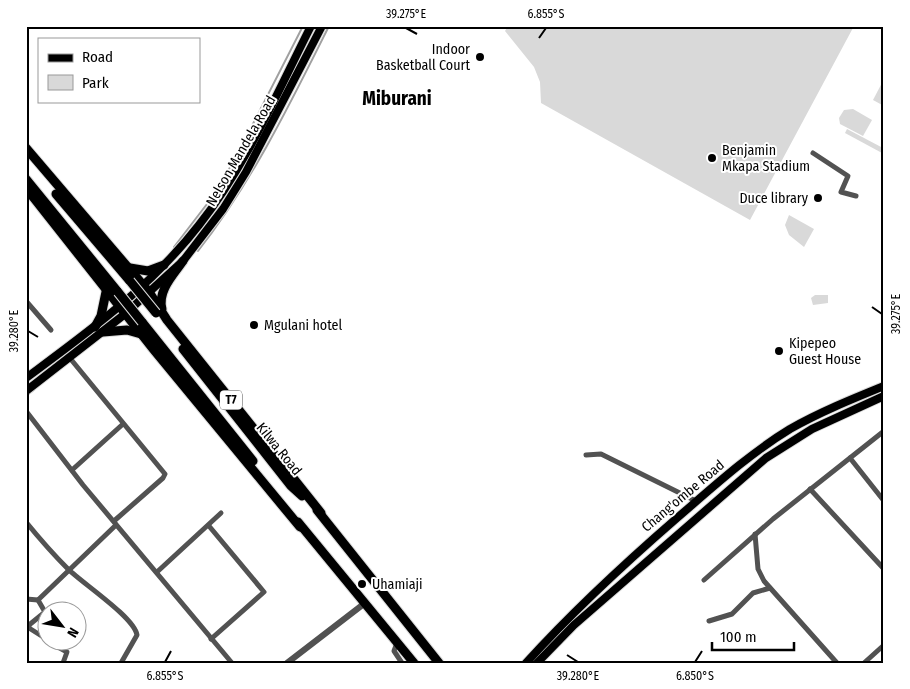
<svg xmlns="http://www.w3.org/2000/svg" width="910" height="689" viewBox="0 0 910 689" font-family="'Fira Sans Condensed',sans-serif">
	<rect width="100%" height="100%" fill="#fff"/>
	<g fill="#d9d9d9">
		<path d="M508,26h346l-104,194 -209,-117 -1,-21 -6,-15 -29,-36z"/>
		<path d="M884,79v27l-11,-6z"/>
		<path d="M853,109l19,11 -9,16 -23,-12 -1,-6 5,-8z"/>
		<path d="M847,129l36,19 -1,5 -37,-20z"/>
		<path d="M789,215l25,14 -10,18 -15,-12 -4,-10z"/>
		<path d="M815,295h13v8l-15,2 -2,-7z"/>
	</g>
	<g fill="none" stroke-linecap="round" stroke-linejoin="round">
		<g stroke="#a0a0a0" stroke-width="2">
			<path d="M174,247l33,-43 27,-43 69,-135"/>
			<path d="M198,251c54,-69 92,-147 131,-225"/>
			<path d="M26,396l9,-7"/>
		</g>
		<defs>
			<g id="primary">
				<path d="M26,378c62,-46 125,-91 173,-153 47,-59 78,-132 112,-199"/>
				<path d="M26,391l99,-77 58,-53 40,-52 23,-37 76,-146"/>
				<path d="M526,663c47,-52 98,-99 151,-145 36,-31 72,-64 113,-89 30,-17 62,-30 94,-43"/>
				<path d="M537,663l37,-38 192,-167 46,-29 72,-33"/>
			</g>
			<g id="trunk">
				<path d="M26,148l123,144 18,28 154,193"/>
				<path d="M26,179l92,113"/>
				<path d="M26,188l128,162 146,177"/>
				<path d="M56,194l74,87"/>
				<path d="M130,268l18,3 16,-6"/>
				<path d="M162,309c-5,-18 12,-35 21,-48"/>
				<path d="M142,322l111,139"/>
				<path d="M95,327l6,-11 5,-24"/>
				<path d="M103,332l24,-2 14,4"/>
				<path d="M183,349l108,137 11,10"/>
				<path d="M317,510l122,153"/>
				<path d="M298,522l116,141"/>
			</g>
		</defs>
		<use href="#primary" stroke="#dbdbdb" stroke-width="10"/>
		<use href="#trunk" stroke="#dbdbdb" stroke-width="11"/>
		<g stroke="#525252" stroke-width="5">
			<path d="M813,153l35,23 -7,16 15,4"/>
			<path d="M26,301l25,29"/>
			<path d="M69,357l96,117 -2,4 -49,43"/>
			<path d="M26,411l57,74 149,178"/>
			<path d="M586,455l15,-1 95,47"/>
			<path d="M850,458l34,43"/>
			<path d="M72,470l51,-46"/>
			<path d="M810,489l74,80"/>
			<path d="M26,522c13,16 27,32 42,47 14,14 66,48 69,66l-16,28"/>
			<path d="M209,526l55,66 -53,47"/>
			<path d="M755,534l3,35 6,12 73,82"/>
			<path d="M157,572l64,-59"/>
			<path d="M704,580l69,-61 111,-88"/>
			<path d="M26,599l12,1 78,-75"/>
			<path d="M38,600l7,12 -16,13v3l19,12"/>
			<path d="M709,621l23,-7 21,-21 17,-5"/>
			<path d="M49,642l18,10 -4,11"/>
			<path d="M397,643l-3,8 8,12"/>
			<path d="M864,663l20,-18"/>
		</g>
		<path stroke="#525252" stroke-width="6" d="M287,663l78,-60"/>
		<use href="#primary" stroke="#000" stroke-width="8"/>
		<use href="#trunk" stroke="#000" stroke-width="9"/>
		<defs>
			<g id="trunk-bridge">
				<path d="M130,281l26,32"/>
				<path d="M118,292l24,30"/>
			</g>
		</defs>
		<use href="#trunk-bridge" stroke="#dbdbdb" stroke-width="11" stroke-linecap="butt"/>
		<use href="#trunk-bridge" stroke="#000" stroke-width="9"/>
	</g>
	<path fill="none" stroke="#000" stroke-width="2" d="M406,28l11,6M539,38l7,-10M872,307l10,7M28,331l10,6M567,655l11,7M165,662l6,-11M695,662l7,-11"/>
	<g fill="#000" stroke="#fff" stroke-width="2">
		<circle cx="480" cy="57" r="5"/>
		<circle cx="712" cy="158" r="5"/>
		<circle cx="818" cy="198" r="5"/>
		<circle cx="254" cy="325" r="5"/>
		<circle cx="779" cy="351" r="5"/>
		<circle cx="362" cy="584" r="5"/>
	</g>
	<g text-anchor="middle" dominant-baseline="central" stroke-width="4" stroke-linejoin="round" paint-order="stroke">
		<rect fill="#fff" stroke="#4c4c4c" stroke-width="1" x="220" y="390.5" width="22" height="19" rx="4"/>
		<g font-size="12" font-weight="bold" fill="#000">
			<text x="231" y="400">T7</text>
		</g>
		<g font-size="14" fill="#000" stroke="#fff" text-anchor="start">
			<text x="470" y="49" text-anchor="end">Indoor<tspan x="470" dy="16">Basketball Court</tspan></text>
			<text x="722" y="150">Benjamin<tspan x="722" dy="16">Mkapa Stadium</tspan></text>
			<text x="808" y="198" text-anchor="end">Duce library</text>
			<text x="264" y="325">Mgulani hotel</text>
			<text x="789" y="343">Kipepeo<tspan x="789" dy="16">Guest House</tspan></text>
			<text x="372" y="584">Uhamiaji</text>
		</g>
		<g font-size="14" fill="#000" stroke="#fff">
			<text transform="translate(241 151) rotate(-60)">Nelson Mandela Road</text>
			<text transform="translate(279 449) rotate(51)">Kilwa Road</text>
			<text transform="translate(683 496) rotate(-40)">Chang'ombe Road</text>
		</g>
		<g font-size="19" font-weight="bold" fill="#000" stroke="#fff">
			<text x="397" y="98">Miburani</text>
		</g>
	</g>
	<rect width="910" height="689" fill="none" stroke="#ffffff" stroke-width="55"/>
	<rect x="38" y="38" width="162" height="65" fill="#ffffff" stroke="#999999"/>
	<rect x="48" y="54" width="25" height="8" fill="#000000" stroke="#999999"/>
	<text x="82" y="62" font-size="15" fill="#000000">Road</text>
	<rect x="48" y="75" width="25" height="15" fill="#d9d9d9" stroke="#999999"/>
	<text x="82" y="88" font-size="15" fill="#000000">Park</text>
	<g transform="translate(62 626) rotate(121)"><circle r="24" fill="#ffffff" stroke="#999999"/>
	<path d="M0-4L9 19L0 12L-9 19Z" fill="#000000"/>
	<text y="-8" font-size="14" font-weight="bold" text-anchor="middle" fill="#000000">N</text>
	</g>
	<path d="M712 642v8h82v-8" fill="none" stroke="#000000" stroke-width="2.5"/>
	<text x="720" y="642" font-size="15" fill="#000000" stroke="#ffffff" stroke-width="4" paint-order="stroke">100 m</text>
	<rect x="28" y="28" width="854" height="634" fill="none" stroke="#000" stroke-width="2"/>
	<g font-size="12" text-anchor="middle" fill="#000">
		<text x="406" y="18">39.275°E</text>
		<text x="546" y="18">6.855°S</text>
		<text transform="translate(896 314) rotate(-90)" y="4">39.275°E</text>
		<text transform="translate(14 331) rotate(-90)" y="4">39.280°E</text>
		<text x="165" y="680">6.855°S</text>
		<text x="578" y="680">39.280°E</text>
		<text x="695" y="680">6.850°S</text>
	</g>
</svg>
